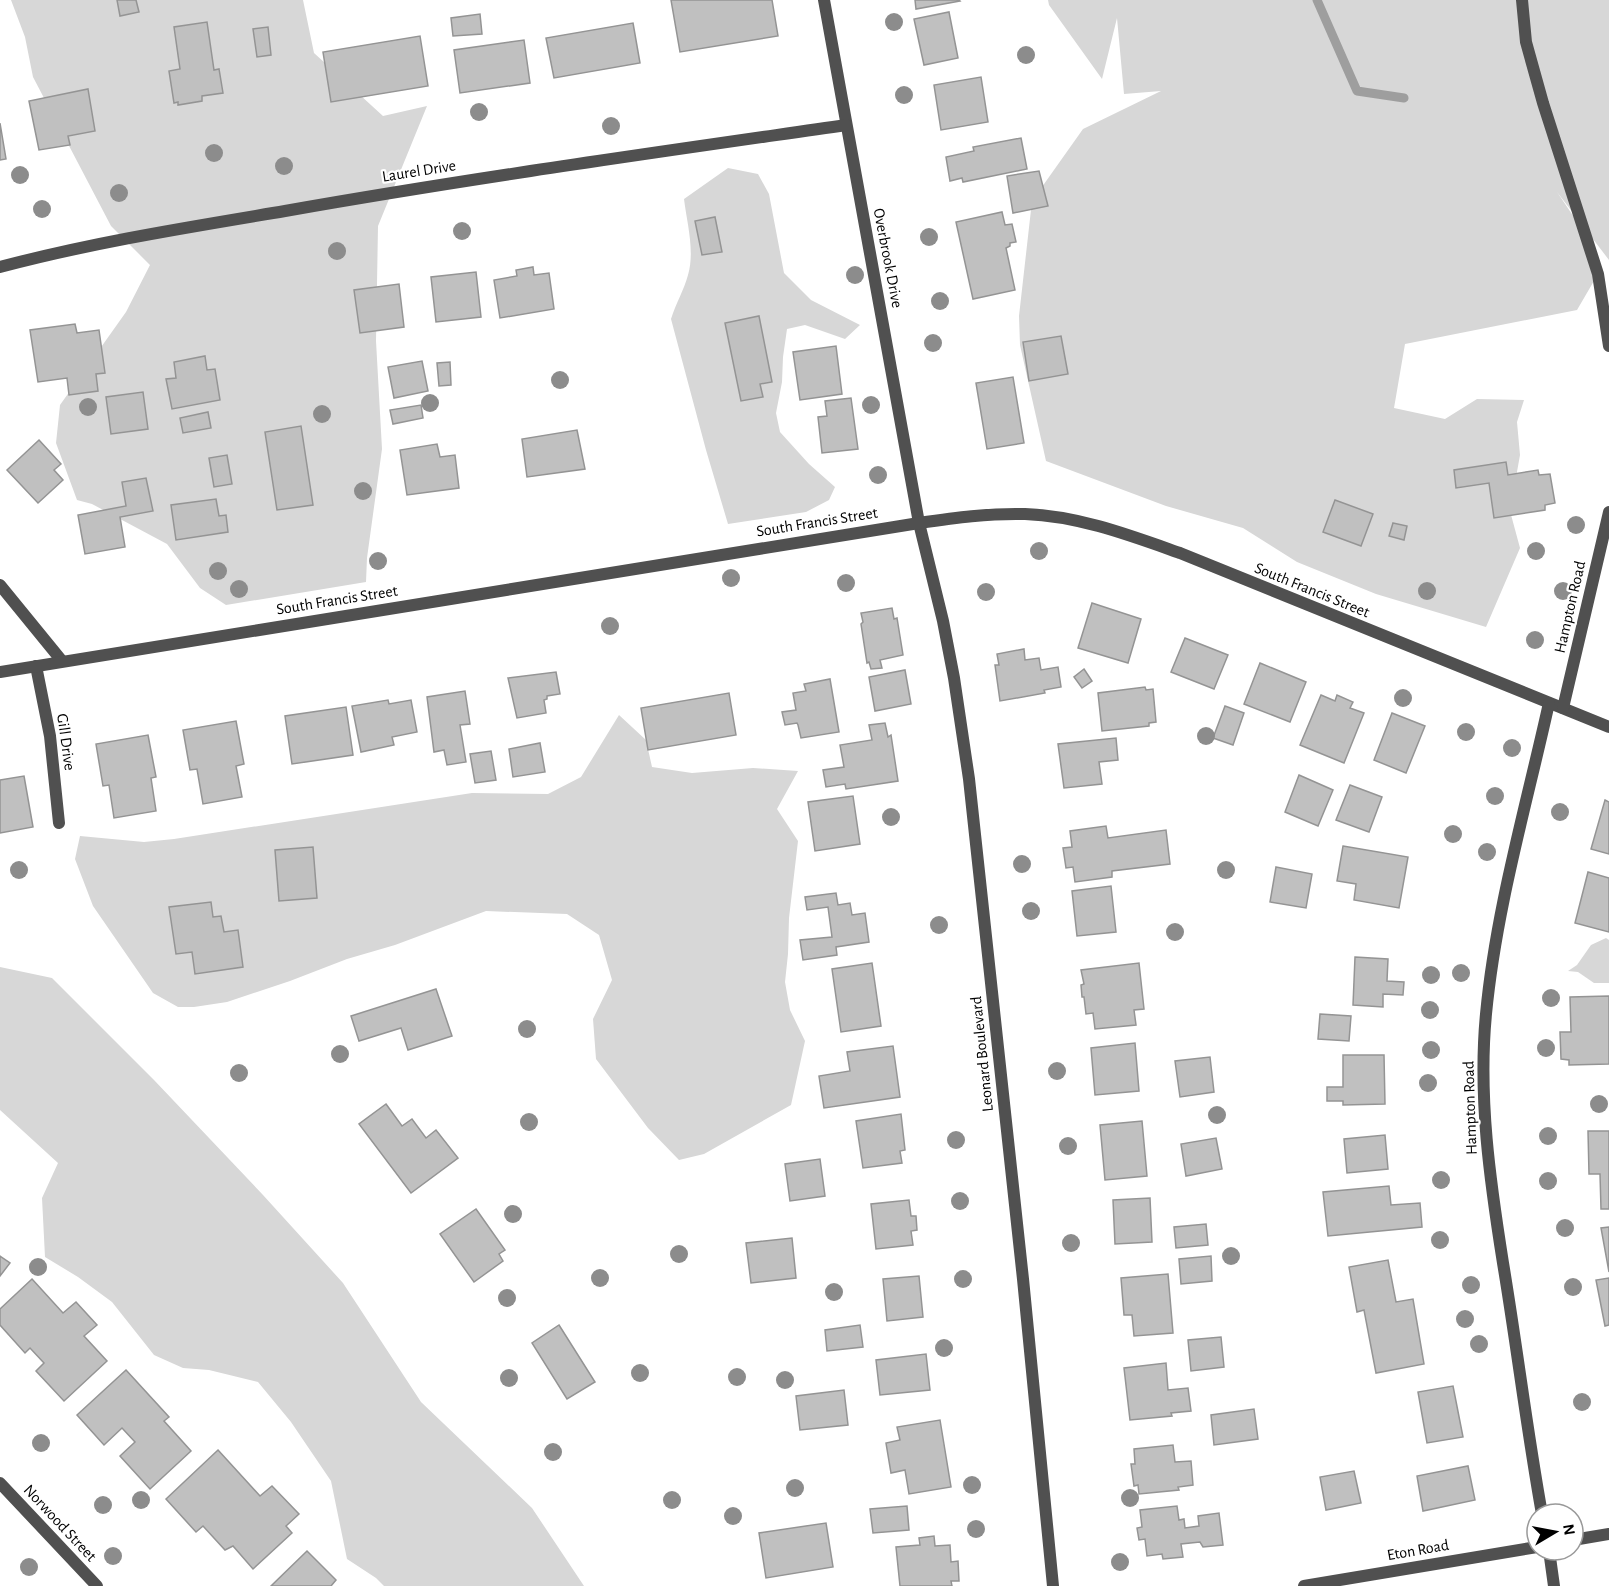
<svg xmlns="http://www.w3.org/2000/svg" width="1609" height="1586" viewBox="0 0 1609 1586" font-family="'Alegreya Sans',sans-serif">
	<rect width="100%" height="100%" fill="#fff"/>
	<g fill="#d7d7d7">
		<path d="M11,0h292l11,53 69,63 44,-10 -49,120 -2,115 6,108 -15,109 -1,24 -140,23 -26,-17 -33,-44 -75,-40 -15,-4 -21,-57 4,-38 66,-93 24,-47 -39,-39 -78,-149 -8,-40z"/>
		<path d="M1048,0h561v260l-52,-68 21,31 20,51 -21,36 -172,34 -11,64 51,11 32,-20 47,1 -7,22 3,33 -10,56 10,37 -34,79 -110,-33 -79,-32 -54,-34 -77,-22 -120,-45 -26,-116 -1,-29 13,-115 51,-72 78,-38 -37,3 -7,-76 -15,61 -53,-74z"/>
		<path d="M728,168l30,6 11,20 15,79 27,27 49,25 -15,14 -40,-14 -18,4 -4,28 -1,25 -6,31 4,19 29,32 26,23 -6,13 -23,12 -78,12 -22,-74 -35,-131c5,-16 13,-29 17,-44 7,-24 -1,-52 -4,-76z"/>
		<path d="M619,715l27,25 6,27 40,6 61,-5 45,3 -21,38 21,32 -9,77 -1,36 -3,28 5,28 15,31 -14,64 -87,49 -25,6 -31,-32 -52,-69 -3,-40 19,-39 -13,-45 -32,-21 -81,-3 -91,34 -48,14 -57,22 -63,21 -33,5h-16l-25,-14 -60,-87 -18,-47 5,-23 64,6 30,-3 298,-46 76,1 33,-17z"/>
		<path d="M1606,938l3,2v43h-15l-16,-11 -10,-1 9,-6 14,-20z"/>
		<path d="M0,967l52,11 102,102 109,115 80,88 78,119 111,106 52,78h-200l-8,-8 -29,-19 -16,-78 -40,-59 -33,-40 -49,-12 -26,-2 -29,-13 -42,-53 -34,-25 -33,-20 -3,-59 16,-35 -58,-53z"/>
	</g>
	<g fill="none" stroke-linecap="round" stroke-linejoin="round">
		<path stroke="#9e9e9e" stroke-width="9" d="M1317,0l40,91 47,7"/>
	</g>
	<g fill="#c0c0c0" stroke="#949494" stroke-width="1.5">
		<path d="M117,0h19l3,12 -19,4z"/>
		<path d="M671,0h101l6,36 -98,16z"/>
		<path d="M915,0h44l1,1 -44,8z"/>
		<path d="M949,12l9,46 -34,7 -10,-46z"/>
		<path d="M480,14l2,20 -29,2 -2,-18z"/>
		<path d="M207,22l7,48 5,-1 4,24 -21,3v5l-24,4v-3l-4,1 -5,-32 11,-2 -6,-42z"/>
		<path d="M633,23l7,40 -86,15 -8,-40z"/>
		<path d="M268,27l3,28 -14,2 -4,-28z"/>
		<path d="M420,36l8,50 -97,16 -8,-50z"/>
		<path d="M524,40l6,43 -70,10 -6,-43z"/>
		<path d="M981,77l7,45 -47,8 -7,-45z"/>
		<path d="M88,89l7,42 -27,5 2,9 -31,5 -10,-49z"/>
		<path d="M0,123l6,36 -6,1z"/>
		<path d="M1021,138l6,31 -64,13 -1,-4 -12,3 -4,-24 28,-6 -1,-4z"/>
		<path d="M1039,171l9,35 -35,7 -6,-37z"/>
		<path d="M1002,212l3,13 7,-1 4,18 -6,1v3l-4,2 9,42 -42,9 -17,-77z"/>
		<path d="M715,217l7,35 -20,3 -7,-34z"/>
		<path d="M533,267l1,8 15,-2 5,36 -54,9 -6,-38 23,-4 -1,-6z"/>
		<path d="M476,272l5,45 -45,5 -5,-45z"/>
		<path d="M399,284l5,43 -44,6 -6,-43z"/>
		<path d="M759,316l13,66 -12,2 3,13 -22,4 -16,-78z"/>
		<path d="M75,324l2,9 22,-3 6,43 -9,1 2,17 -29,4 -2,-17 -29,4 -8,-52z"/>
		<path d="M1061,336l7,38 -39,7 -6,-39z"/>
		<path d="M836,346l6,48 -42,6 -7,-48z"/>
		<path d="M205,356l2,14 8,-1 5,31 -48,9 -6,-30 10,-1 -2,-16z"/>
		<path d="M422,361l6,30 -34,7 -6,-31z"/>
		<path d="M450,362l1,23 -12,1 -2,-23z"/>
		<path d="M1013,377l11,66 -37,6 -11,-66z"/>
		<path d="M143,392l5,37 -37,5 -5,-37z"/>
		<path d="M851,398l7,51 -36,4 -4,-36 9,-1 -2,-15z"/>
		<path d="M421,405l2,13 -30,6 -3,-14z"/>
		<path d="M208,412l3,16 -28,5 -3,-15z"/>
		<path d="M301,426l12,79 -36,5 -12,-78z"/>
		<path d="M577,430l8,39 -58,8 -5,-38z"/>
		<path d="M39,440l22,24 -7,6 9,10 -25,23 -31,-33z"/>
		<path d="M437,444l3,13 15,-2 4,33 -52,7 -7,-45z"/>
		<path d="M227,455l5,29 -18,3 -5,-29z"/>
		<path d="M1506,462l2,13 30,-5 1,5 11,-1 5,29 -10,2v5l-51,8 -5,-35 -33,5 -2,-18z"/>
		<path d="M146,478l7,33 -33,6 5,30 -40,7 -7,-39 48,-9 -4,-24z"/>
		<path d="M216,499l3,17 7,-1 2,17 -52,8 -5,-35z"/>
		<path d="M1335,500l38,14 -12,32 -38,-14z"/>
		<path d="M1393,523l14,3 -3,14 -15,-4z"/>
		<path d="M1092,603l49,16 -13,44 -50,-15z"/>
		<path d="M892,608l2,11 3,-1 6,37 -23,5 2,8 -11,1 -2,-7 -2,1 -6,-39 2,-2 -2,-9z"/>
		<path d="M1185,638l43,17 -14,34 -43,-17z"/>
		<path d="M1024,649l1,11 14,-2 2,12 17,-3 3,20 -17,3 1,3 -45,8 -5,-36h4l-2,-11z"/>
		<path d="M1260,663l46,19 -16,40 -46,-18z"/>
		<path d="M1084,669l8,12 -10,7 -8,-11z"/>
		<path d="M905,670l6,34 -36,7 -6,-34z"/>
		<path d="M556,672l4,22 -13,2v3l-3,1 2,13 -29,5 -9,-40z"/>
		<path d="M830,679l9,53 -38,6 -3,-13 -1,-2 -12,2 -3,-13 14,-2 -3,-17 13,-2 -2,-7z"/>
		<path d="M1145,687l1,3 7,-1 3,33 -7,1v3l-47,5 -4,-38z"/>
		<path d="M465,691l5,33 -10,1 6,37 -19,3 -3,-15 -10,2 -7,-55z"/>
		<path d="M729,693l7,42 -88,15 -7,-42z"/>
		<path d="M1321,695l14,6 2,-6 16,7 -3,6 14,5 -20,50 -44,-18z"/>
		<path d="M388,700l1,4 22,-4 6,32 -25,5 2,8 -33,7 -9,-46z"/>
		<path d="M1225,706l19,7 -11,32 -20,-7z"/>
		<path d="M346,707l7,48 -61,9 -7,-48z"/>
		<path d="M1392,713l33,13 -19,47 -32,-13z"/>
		<path d="M236,721l8,43 -8,2 6,31 -39,7 -6,-35 -7,1 -7,-40z"/>
		<path d="M885,723l3,14 3,-2 7,46 -52,8 -1,-5 -19,3 -3,-17 21,-3 -4,-22 32,-5 -3,-15z"/>
		<path d="M148,735l8,42 -5,1 5,33 -42,7 -5,-33 -6,1 -7,-42z"/>
		<path d="M1116,738l2,22 -19,2 3,22 -38,4 -6,-44z"/>
		<path d="M540,743l5,29 -32,5 -4,-28z"/>
		<path d="M491,751l5,29 -21,3 -5,-29z"/>
		<path d="M1299,775l34,15 -15,36 -33,-14z"/>
		<path d="M24,776l9,51 -33,6v-53z"/>
		<path d="M1350,785l32,12 -13,35 -33,-12z"/>
		<path d="M853,796l7,48 -45,7 -7,-49z"/>
		<path d="M1605,800l4,2v52l-18,-5z"/>
		<path d="M1106,826l2,12 58,-8 4,34 -58,7v6l-37,5 -2,-15 -7,1 -3,-20 9,-1 -2,-16z"/>
		<path d="M1343,846l65,11 -9,51 -45,-8 2,-16 -19,-3z"/>
		<path d="M313,847l4,51 -38,3 -4,-51z"/>
		<path d="M1276,867l36,7 -6,34 -36,-6z"/>
		<path d="M1588,872l21,6v54l-34,-9z"/>
		<path d="M1111,886l5,46 -39,4 -5,-45z"/>
		<path d="M836,893l2,12 12,-2 2,12 13,-2 4,29 -33,5 1,8 -34,5 -3,-20 32,-3 -4,-30 -21,3 -2,-13z"/>
		<path d="M211,902l2,15 8,-1 3,16 14,-2 5,37 -48,7 -3,-22 -16,2 -7,-47z"/>
		<path d="M1355,957l33,2 -1,22 17,1 -1,13 -20,-1v13l-30,-2z"/>
		<path d="M872,963l9,63 -40,6 -9,-63z"/>
		<path d="M1139,963l5,46 -10,1 2,15 -41,4 -2,-16 -7,1 -2,-17h-2l-1,-12 3,-1 -3,-14z"/>
		<path d="M436,989l16,47 -44,14 -7,-22 -42,13 -8,-25z"/>
		<path d="M1609,996v68l-40,1v-5l-8,-1 -1,-27h11l-1,-35z"/>
		<path d="M1320,1014l31,2 -2,25 -31,-2z"/>
		<path d="M1135,1043l4,48 -44,4 -4,-47z"/>
		<path d="M893,1046l7,51 -76,11 -5,-32 31,-5 -3,-19z"/>
		<path d="M1343,1055h41l1,49 -42,1v-4h-16v-14h16z"/>
		<path d="M1210,1057l4,35 -34,5 -5,-36z"/>
		<path d="M386,1104l16,22 10,-7 14,19 10,-8 22,28 -47,35 -52,-69z"/>
		<path d="M901,1114l4,36 -5,1 2,12 -39,5 -7,-47z"/>
		<path d="M1142,1121l5,55 -42,4 -5,-55z"/>
		<path d="M1588,1131h21v78h-8l-1,-35h-11z"/>
		<path d="M1385,1135l3,34 -41,4 -3,-34z"/>
		<path d="M1216,1138l6,31 -36,7 -5,-32z"/>
		<path d="M820,1159l5,37 -35,5 -5,-37z"/>
		<path d="M1389,1186l2,19 29,-2 2,24 -94,9 -5,-44z"/>
		<path d="M1150,1198l2,44 -37,2 -2,-44z"/>
		<path d="M909,1200l2,16h5l1,14 -6,1 2,14 -37,4 -5,-45z"/>
		<path d="M476,1209l29,41 -6,4 4,7 -29,21 -34,-48z"/>
		<path d="M1206,1224l2,21 -32,3 -2,-21z"/>
		<path d="M1609,1227v45l-8,-44z"/>
		<path d="M792,1238l4,40 -45,5 -5,-40z"/>
		<path d="M0,1256l10,7 -10,13z"/>
		<path d="M1211,1256l1,25 -31,3 -2,-25z"/>
		<path d="M1388,1260l8,42 17,-3 11,65 -48,9 -12,-63 -7,2 -8,-45z"/>
		<path d="M1168,1274l5,59 -39,3 -2,-21h-8l-3,-37z"/>
		<path d="M919,1276l4,41 -36,4 -4,-42z"/>
		<path d="M1609,1278v47l-4,1 -9,-46z"/>
		<path d="M32,1279l31,34 13,-11 21,23 -13,11 23,25 -43,40 -28,-30 8,-8 -14,-15 -5,5 -25,-28v-16z"/>
		<path d="M559,1325l36,57 -28,17 -35,-56z"/>
		<path d="M860,1325l3,22 -36,4 -2,-21z"/>
		<path d="M1221,1337l3,30 -33,4 -3,-31z"/>
		<path d="M926,1354l4,36 -50,5 -4,-35z"/>
		<path d="M1166,1363l2,27 20,-2 3,23 -20,2 1,3 -42,4 -6,-52z"/>
		<path d="M126,1370l43,47 -5,4 27,30 -41,38 -30,-33 15,-14 -13,-14 -18,17 -27,-30z"/>
		<path d="M1453,1386l10,51 -36,6 -9,-51z"/>
		<path d="M844,1390l4,35 -48,5 -4,-34z"/>
		<path d="M1254,1409l4,30 -44,6 -3,-30z"/>
		<path d="M940,1420l11,67 -42,7 -4,-24 -14,3 -5,-30 14,-3 -3,-13z"/>
		<path d="M1173,1445l2,17 16,-1 2,24 -15,2 1,3 -40,4 -1,-9 -4,1 -3,-22h4l-1,-15z"/>
		<path d="M218,1450l42,46 12,-10 27,28 -13,12 6,7 -39,36 -20,-23 -8,4 -22,-24 -7,6 -30,-33z"/>
		<path d="M1468,1466l7,34 -52,11 -6,-35z"/>
		<path d="M1354,1471l7,32 -35,7 -6,-33z"/>
		<path d="M907,1506l2,24 -36,3 -3,-24z"/>
		<path d="M1177,1506l2,14 5,-1 1,9 14,-2 -1,-10 21,-3 4,32 -20,2 -3,-5 -19,2 2,13 -20,2 -1,-5 -15,2 -2,-17 -6,1 -2,-12 5,-1 -2,-17z"/>
		<path d="M826,1523l7,44 -67,11 -7,-45z"/>
		<path d="M934,1536l1,10 15,-1 1,17 7,-1 1,20h-8l1,5h-52l-4,-39 24,-2 -1,-7z"/>
		<path d="M307,1551l29,29 -5,6h-60z"/>
	</g>
	<g fill="none" stroke-linecap="round" stroke-linejoin="round">
		<path stroke="#505050" stroke-width="12" d="M1522,0l4,42 17,61 55,171 11,72"/>
		<g stroke="#505050" stroke-width="12">
			<path d="M824,0l95,523 24,98 11,57 15,101 54,500 30,307"/>
			<path d="M0,267c94,-25 190,-40 285,-56 187,-33 374,-59 561,-86"/>
			<path d="M0,585l62,76"/>
			<path d="M36,666l14,70 9,87"/>
			<path d="M0,672l919,-149c35,-5 70,-10 106,-9 54,2 104,21 155,39l429,174"/>
			<path d="M1563,708l46,-196"/>
			<path d="M0,1483l97,103"/>
			<path d="M1542,1514c-15,-83 -25,-167 -39,-251 -13,-82 -25,-166 -17,-249 10,-105 40,-207 63,-311"/>
			<path d="M1573,1540l36,-6"/>
			<path d="M1549,1550l5,36"/>
			<path d="M1304,1586l233,-39"/>
		</g>
	</g>
	<g fill="#8c8c8c">
		<circle cx="894" cy="22" r="9"/>
		<circle cx="1026" cy="55" r="9"/>
		<circle cx="904" cy="95" r="9"/>
		<circle cx="479" cy="112" r="9"/>
		<circle cx="611" cy="126" r="9"/>
		<circle cx="214" cy="153" r="9"/>
		<circle cx="284" cy="166" r="9"/>
		<circle cx="20" cy="175" r="9"/>
		<circle cx="119" cy="193" r="9"/>
		<circle cx="42" cy="209" r="9"/>
		<circle cx="462" cy="231" r="9"/>
		<circle cx="929" cy="237" r="9"/>
		<circle cx="337" cy="251" r="9"/>
		<circle cx="855" cy="275" r="9"/>
		<circle cx="940" cy="301" r="9"/>
		<circle cx="933" cy="343" r="9"/>
		<circle cx="560" cy="380" r="9"/>
		<circle cx="430" cy="403" r="9"/>
		<circle cx="871" cy="405" r="9"/>
		<circle cx="88" cy="407" r="9"/>
		<circle cx="322" cy="414" r="9"/>
		<circle cx="878" cy="475" r="9"/>
		<circle cx="363" cy="491" r="9"/>
		<circle cx="1576" cy="525" r="9"/>
		<circle cx="1039" cy="551" r="9"/>
		<circle cx="1536" cy="551" r="9"/>
		<circle cx="378" cy="561" r="9"/>
		<circle cx="218" cy="571" r="9"/>
		<circle cx="731" cy="578" r="9"/>
		<circle cx="846" cy="583" r="9"/>
		<circle cx="239" cy="589" r="9"/>
		<circle cx="1427" cy="591" r="9"/>
		<circle cx="1563" cy="591" r="9"/>
		<circle cx="986" cy="592" r="9"/>
		<circle cx="610" cy="626" r="9"/>
		<circle cx="1535" cy="640" r="9"/>
		<circle cx="1403" cy="698" r="9"/>
		<circle cx="1466" cy="732" r="9"/>
		<circle cx="1206" cy="736" r="9"/>
		<circle cx="1512" cy="748" r="9"/>
		<circle cx="1495" cy="796" r="9"/>
		<circle cx="1560" cy="812" r="9"/>
		<circle cx="891" cy="817" r="9"/>
		<circle cx="1453" cy="834" r="9"/>
		<circle cx="1487" cy="852" r="9"/>
		<circle cx="1022" cy="864" r="9"/>
		<circle cx="19" cy="870" r="9"/>
		<circle cx="1226" cy="870" r="9"/>
		<circle cx="1031" cy="911" r="9"/>
		<circle cx="939" cy="925" r="9"/>
		<circle cx="1175" cy="932" r="9"/>
		<circle cx="1461" cy="973" r="9"/>
		<circle cx="1431" cy="975" r="9"/>
		<circle cx="1551" cy="998" r="9"/>
		<circle cx="1430" cy="1010" r="9"/>
		<circle cx="527" cy="1029" r="9"/>
		<circle cx="1546" cy="1048" r="9"/>
		<circle cx="1431" cy="1050" r="9"/>
		<circle cx="340" cy="1054" r="9"/>
		<circle cx="1057" cy="1071" r="9"/>
		<circle cx="239" cy="1073" r="9"/>
		<circle cx="1428" cy="1083" r="9"/>
		<circle cx="1599" cy="1104" r="9"/>
		<circle cx="1217" cy="1115" r="9"/>
		<circle cx="529" cy="1122" r="9"/>
		<circle cx="1548" cy="1136" r="9"/>
		<circle cx="956" cy="1140" r="9"/>
		<circle cx="1068" cy="1146" r="9"/>
		<circle cx="1441" cy="1180" r="9"/>
		<circle cx="1548" cy="1181" r="9"/>
		<circle cx="960" cy="1201" r="9"/>
		<circle cx="513" cy="1214" r="9"/>
		<circle cx="1565" cy="1228" r="9"/>
		<circle cx="1440" cy="1240" r="9"/>
		<circle cx="1071" cy="1243" r="9"/>
		<circle cx="679" cy="1254" r="9"/>
		<circle cx="1231" cy="1256" r="9"/>
		<circle cx="38" cy="1267" r="9"/>
		<circle cx="600" cy="1278" r="9"/>
		<circle cx="963" cy="1279" r="9"/>
		<circle cx="1471" cy="1285" r="9"/>
		<circle cx="1573" cy="1287" r="9"/>
		<circle cx="834" cy="1292" r="9"/>
		<circle cx="507" cy="1298" r="9"/>
		<circle cx="1465" cy="1319" r="9"/>
		<circle cx="1479" cy="1344" r="9"/>
		<circle cx="944" cy="1348" r="9"/>
		<circle cx="640" cy="1373" r="9"/>
		<circle cx="737" cy="1377" r="9"/>
		<circle cx="509" cy="1378" r="9"/>
		<circle cx="785" cy="1380" r="9"/>
		<circle cx="1582" cy="1402" r="9"/>
		<circle cx="41" cy="1443" r="9"/>
		<circle cx="553" cy="1452" r="9"/>
		<circle cx="972" cy="1485" r="9"/>
		<circle cx="795" cy="1488" r="9"/>
		<circle cx="1130" cy="1498" r="9"/>
		<circle cx="141" cy="1500" r="9"/>
		<circle cx="672" cy="1500" r="9"/>
		<circle cx="103" cy="1505" r="9"/>
		<circle cx="733" cy="1516" r="9"/>
		<circle cx="976" cy="1529" r="9"/>
		<circle cx="113" cy="1556" r="9"/>
		<circle cx="1120" cy="1562" r="9"/>
		<circle cx="29" cy="1567" r="9"/>
	</g>
	<g text-anchor="middle" dominant-baseline="central" stroke-width="4.5" stroke-linejoin="round" paint-order="stroke">
		<g font-size="16" fill="#000" stroke="#fff">
			<text transform="translate(419 171) rotate(-9)">Laurel Drive</text>
			<text transform="translate(888 258) rotate(79)">Overbrook Drive</text>
			<text transform="translate(817 522) rotate(-9)">South Francis Street</text>
			<text transform="translate(1312 590) rotate(22)">South Francis Street</text>
			<text transform="translate(337 600) rotate(-9)">South Francis Street</text>
			<text transform="translate(1570 607) rotate(-77)">Hampton Road</text>
			<text transform="translate(66 742) rotate(82)">Gill Drive</text>
			<text transform="translate(982 1054) rotate(-96)">Leonard Boulevard</text>
			<text transform="translate(1470 1108) rotate(-92)">Hampton Road</text>
			<text transform="translate(60 1523) rotate(47)">Norwood Street</text>
			<text transform="translate(1418 1550) rotate(-10)">Eton Road</text>
		</g>
	</g>
	<g transform="translate(1555 1532) rotate(80)"><circle r="28" fill="#ffffff" stroke="#999999" stroke-width="1.5"/>
	<path d="M0-4.5L10 22L0 15L-10 22Z" fill="#000000"/>
	<text y="-9" font-size="16" font-weight="bold" text-anchor="middle" fill="#000000">N</text>
	</g>
</svg>
